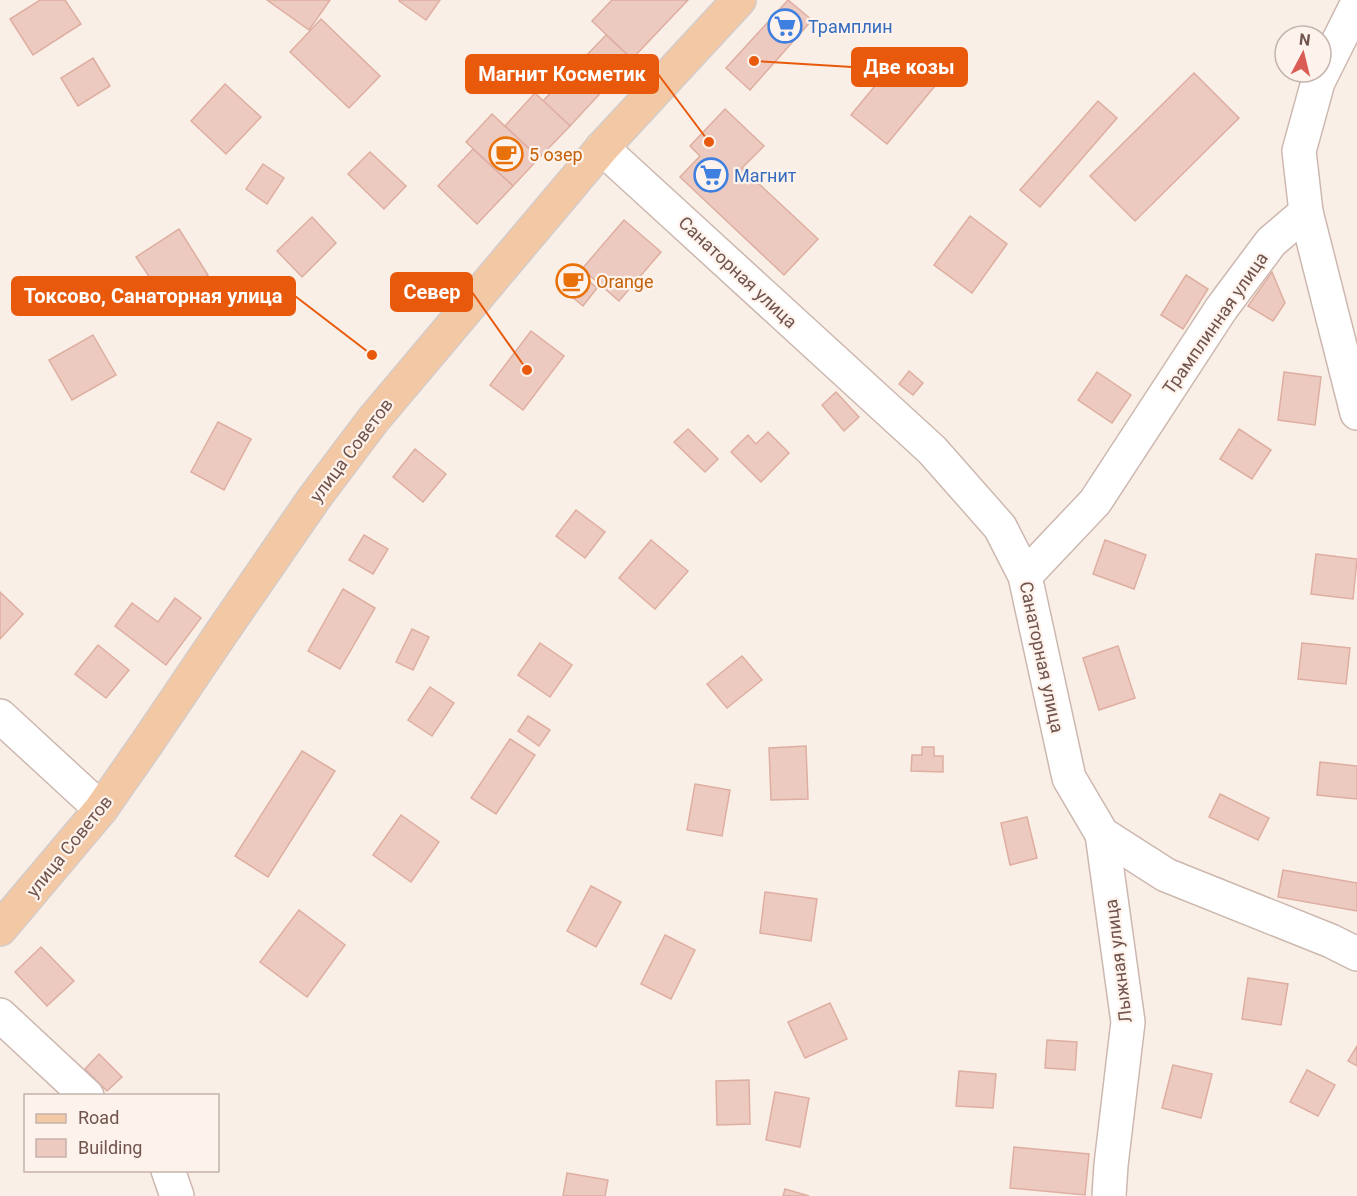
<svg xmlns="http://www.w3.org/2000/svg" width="1357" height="1196" viewBox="0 0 1357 1196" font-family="Roboto,sans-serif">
	<rect width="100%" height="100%" fill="#faefe6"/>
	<g fill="#edcac0" stroke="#deaea1" stroke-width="1.5">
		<path d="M40,0h25l16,24 -48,31 -23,-36z"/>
		<path d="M267,0h63l-21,30z"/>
		<path d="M400,0h40l-14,20 -27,-19z"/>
		<path d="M612,0h76l-56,59 -40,-38z"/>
		<path d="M788,0l24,20 -62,70 -24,-22z"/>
		<path d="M321,19l59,57 -31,32 -59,-56z"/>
		<path d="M606,35l26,24 -62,67 -27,-25z"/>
		<path d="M903,52l36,29 -52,63 -36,-29z"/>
		<path d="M93,58l17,28 -32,20 -17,-28z"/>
		<path d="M1194,73l45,45 -104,103 -45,-45z"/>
		<path d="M225,84l36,33 -35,37 -35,-33z"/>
		<path d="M535,93l35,33 -31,32 -34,-32z"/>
		<path d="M1098,101l19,17 -77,89 -20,-17z"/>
		<path d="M725,109l39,37 -22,22 76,71 -34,36 -104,-98 20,-21 -10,-10z"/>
		<path d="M492,114l47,44 -26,28 -47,-44z"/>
		<path d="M473,149l40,37 -36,38 -39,-38z"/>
		<path d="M370,152l36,34 -22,23 -36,-35z"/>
		<path d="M263,164l21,14 -17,26 -21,-15z"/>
		<path d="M970,216l37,28 -35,49 -38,-28z"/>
		<path d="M312,217l24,26 -34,34 -25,-26z"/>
		<path d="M624,220l37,32 -42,49 -37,-32z"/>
		<path d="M179,229l29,46 -42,27 -30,-45z"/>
		<path d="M574,268l23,20 -14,18 -24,-20z"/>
		<path d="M1272,272l13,31 -12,18 -25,-15z"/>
		<path d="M1186,275l22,14 -25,40 -22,-14z"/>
		<path d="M531,331l33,25 -41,54 -33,-25z"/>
		<path d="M93,335l23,40 -44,25 -23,-40z"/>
		<path d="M909,371l14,12 -10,12 -14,-11z"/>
		<path d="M1097,372l34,23 -19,28 -34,-23z"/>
		<path d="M1284,372l37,5 -6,48 -37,-5z"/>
		<path d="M836,392l23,25 -15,14 -22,-26z"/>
		<path d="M218,422l33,17 -27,51 -33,-18z"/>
		<path d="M688,429l30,30 -13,13 -31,-30z"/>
		<path d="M1239,429l32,21 -19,29 -32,-20z"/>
		<path d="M768,432l21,21 -28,29 -30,-30 17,-17 8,9z"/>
		<path d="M415,449l31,25 -23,28 -30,-25z"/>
		<path d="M576,510l29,22 -20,26 -29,-22z"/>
		<path d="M364,535l24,14 -15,25 -24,-14z"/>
		<path d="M651,540l37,31 -33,38 -36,-31z"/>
		<path d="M1105,540l41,15 -12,34 -41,-15z"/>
		<path d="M1316,554l41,5 -4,40 -42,-5z"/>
		<path d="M343,589l32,19 -35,61 -32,-18z"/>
		<path d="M0,592l23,22 -23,25z"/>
		<path d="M175,598l26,20 -35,47 -51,-39 17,-23 26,19z"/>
		<path d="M412,629l17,8 -16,33 -17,-8z"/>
		<path d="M540,643l32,22 -22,32 -32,-22z"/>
		<path d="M1302,643l48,5 -4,36 -48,-5z"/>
		<path d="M98,645l31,25 -23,28 -31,-24z"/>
		<path d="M1118,646l17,52 -36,12 -16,-52z"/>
		<path d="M742,656l20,24 -35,28 -20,-24z"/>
		<path d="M430,687l24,16 -22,33 -24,-16z"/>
		<path d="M528,716l22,14 -11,16 -21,-15z"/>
		<path d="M510,739l25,16 -39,59 -25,-16z"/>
		<path d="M806,746l2,53 -37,1 -2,-52z"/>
		<path d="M922,747h12v9h9v16l-32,-1 1,-16h10z"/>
		<path d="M302,751l33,20 -67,106 -33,-21z"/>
		<path d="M1320,762l37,4v33l-40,-4z"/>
		<path d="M695,784l35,6 -8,46 -35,-6z"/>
		<path d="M1220,794l49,24 -11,22 -49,-23z"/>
		<path d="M401,815l38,27 -28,40 -38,-27z"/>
		<path d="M1027,817l10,41 -27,7 -9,-42z"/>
		<path d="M1283,870l74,13v28l-79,-14z"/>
		<path d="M591,886l30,16 -25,45 -29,-16z"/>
		<path d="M765,892l52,7 -6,42 -51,-8z"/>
		<path d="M299,910l46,35 -38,52 -47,-35z"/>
		<path d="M665,935l30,15 -24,49 -30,-15z"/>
		<path d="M41,947l33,34 -27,25 -32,-34z"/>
		<path d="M1248,978l40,6 -7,41 -39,-6z"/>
		<path d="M830,1003l17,36 -42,19 -17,-36z"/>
		<path d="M1047,1040l30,2 -2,28 -30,-2z"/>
		<path d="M1357,1046v20l-9,-5z"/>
		<path d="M99,1054l23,23 -15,14 -22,-22z"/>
		<path d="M1173,1065l39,9 -11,44 -39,-10z"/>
		<path d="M1307,1070l28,15 -17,31 -28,-14z"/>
		<path d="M959,1071l37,3 -3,34 -37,-2z"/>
		<path d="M749,1080l1,44 -33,1 -1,-44z"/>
		<path d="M775,1092l34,6 -9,49 -34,-7z"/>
		<path d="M1014,1147l75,7 -4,41 -75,-7z"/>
		<path d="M567,1173l41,7 -3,16h-42z"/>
		<path d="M785,1189l24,7h-26z"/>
	</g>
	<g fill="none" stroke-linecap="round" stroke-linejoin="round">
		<defs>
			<g id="minor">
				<path d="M602,148l330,302 68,77 25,49 44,202 33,56 64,41 165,66 26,13"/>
				<path d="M1306,212l-7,-61 19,-69 39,-78"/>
				<path d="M1025,576l70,-74 126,-193 50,-67 35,-30 51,201"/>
				<path d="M0,716l101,93"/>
				<path d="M1102,834l26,188 -17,143 -2,31"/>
				<path d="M0,1015l87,81"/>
				<path d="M168,1170l9,26"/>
			</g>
			<path id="major" d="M0,929l101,-120 46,-66 73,-108 95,-138 58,-77 229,-272 137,-148"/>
		</defs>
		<use href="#minor" stroke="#cdb8b0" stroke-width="36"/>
		<use href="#major" stroke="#d4ccca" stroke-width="36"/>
		<use href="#minor" stroke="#fff" stroke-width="33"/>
		<use href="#major" stroke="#f3c8a4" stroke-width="33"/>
	</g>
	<defs>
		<symbol id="supermarket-ring" viewBox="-11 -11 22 22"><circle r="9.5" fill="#fdf3ec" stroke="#3f7fe0" stroke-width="1.5"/><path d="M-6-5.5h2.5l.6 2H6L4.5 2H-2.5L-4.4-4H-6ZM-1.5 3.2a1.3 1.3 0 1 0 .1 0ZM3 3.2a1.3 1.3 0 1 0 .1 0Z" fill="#3f7fe0"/></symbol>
		<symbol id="cafe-ring" viewBox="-11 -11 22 22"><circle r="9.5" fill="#fdf3ec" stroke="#e8710a" stroke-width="1.5"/><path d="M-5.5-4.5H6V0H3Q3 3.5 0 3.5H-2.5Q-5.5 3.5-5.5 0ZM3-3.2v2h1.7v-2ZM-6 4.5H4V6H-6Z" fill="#e8710a"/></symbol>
	</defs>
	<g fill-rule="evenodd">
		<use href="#supermarket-ring" x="766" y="7" width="38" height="38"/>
		<use href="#cafe-ring" x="487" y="135" width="38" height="38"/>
		<use href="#supermarket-ring" x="692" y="156" width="38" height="38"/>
		<use href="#cafe-ring" x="554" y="262" width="38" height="38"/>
	</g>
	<g text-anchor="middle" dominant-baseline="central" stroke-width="4.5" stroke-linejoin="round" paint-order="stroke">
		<g font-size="18" fill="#366cbe" stroke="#fdf3ec" text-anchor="start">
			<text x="808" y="26">Трамплин</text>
			<text x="734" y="175">Магнит</text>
		</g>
		<g font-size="18" fill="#c56008" stroke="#fdf3ec" text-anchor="start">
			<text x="529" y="154">5 озер</text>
			<text x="596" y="281">Orange</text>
		</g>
		<g font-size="18" fill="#71544d" stroke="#fdf3ec">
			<text transform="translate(738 272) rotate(43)">Санаторная улица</text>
			<text transform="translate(1215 323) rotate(-55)">Трамплинная улица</text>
			<text transform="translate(351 450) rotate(-53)">улица Советов</text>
			<text transform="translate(1042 657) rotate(78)">Санаторная улица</text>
			<text transform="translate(69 846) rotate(-51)">улица Советов</text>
			<text transform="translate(1118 961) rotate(-97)">Лыжная улица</text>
		</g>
	</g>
	<path fill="none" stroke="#e8590c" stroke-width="2" d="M754 61L852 67M709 142L658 74M527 370L472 292M372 355L295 296"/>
	<g fill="#e8590c" stroke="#fdf3ec" stroke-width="2">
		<circle cx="754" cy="61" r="6"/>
		<circle cx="709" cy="142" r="6"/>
		<circle cx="527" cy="370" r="6"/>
		<circle cx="372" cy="355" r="6"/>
	</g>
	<g fill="#e8590c" stroke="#e8590c" stroke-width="2">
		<rect x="852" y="48" width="115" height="38" rx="6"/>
		<rect x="466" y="55" width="192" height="38" rx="6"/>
		<rect x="391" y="273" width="81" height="38" rx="6"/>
		<rect x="12" y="277" width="283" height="38" rx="6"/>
	</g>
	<g font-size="20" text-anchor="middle" font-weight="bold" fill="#fff">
		<text x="909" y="74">Две козы</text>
		<text x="562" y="81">Магнит Косметик</text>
		<text x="432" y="299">Север</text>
		<text x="153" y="303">Токсово, Санаторная улица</text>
	</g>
	<rect x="24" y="1094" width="195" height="78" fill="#fdf3ec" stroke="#c5b3ac" stroke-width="1.5"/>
	<rect x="36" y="1114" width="30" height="9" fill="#f3c8a4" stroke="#c5b3ac" stroke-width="1.5"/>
	<text x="78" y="1124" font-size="18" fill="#71544d">Road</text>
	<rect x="36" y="1139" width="30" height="18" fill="#edcac0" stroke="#c5b3ac" stroke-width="1.5"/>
	<text x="78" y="1154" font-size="18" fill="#71544d">Building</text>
	<g transform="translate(1303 54) rotate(7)"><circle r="28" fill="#fdf3ec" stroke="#c5b3ac" stroke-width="1.5"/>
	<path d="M0-4.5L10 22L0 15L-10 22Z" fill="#da5c55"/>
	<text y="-9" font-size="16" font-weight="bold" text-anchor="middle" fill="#71544d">N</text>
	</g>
</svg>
